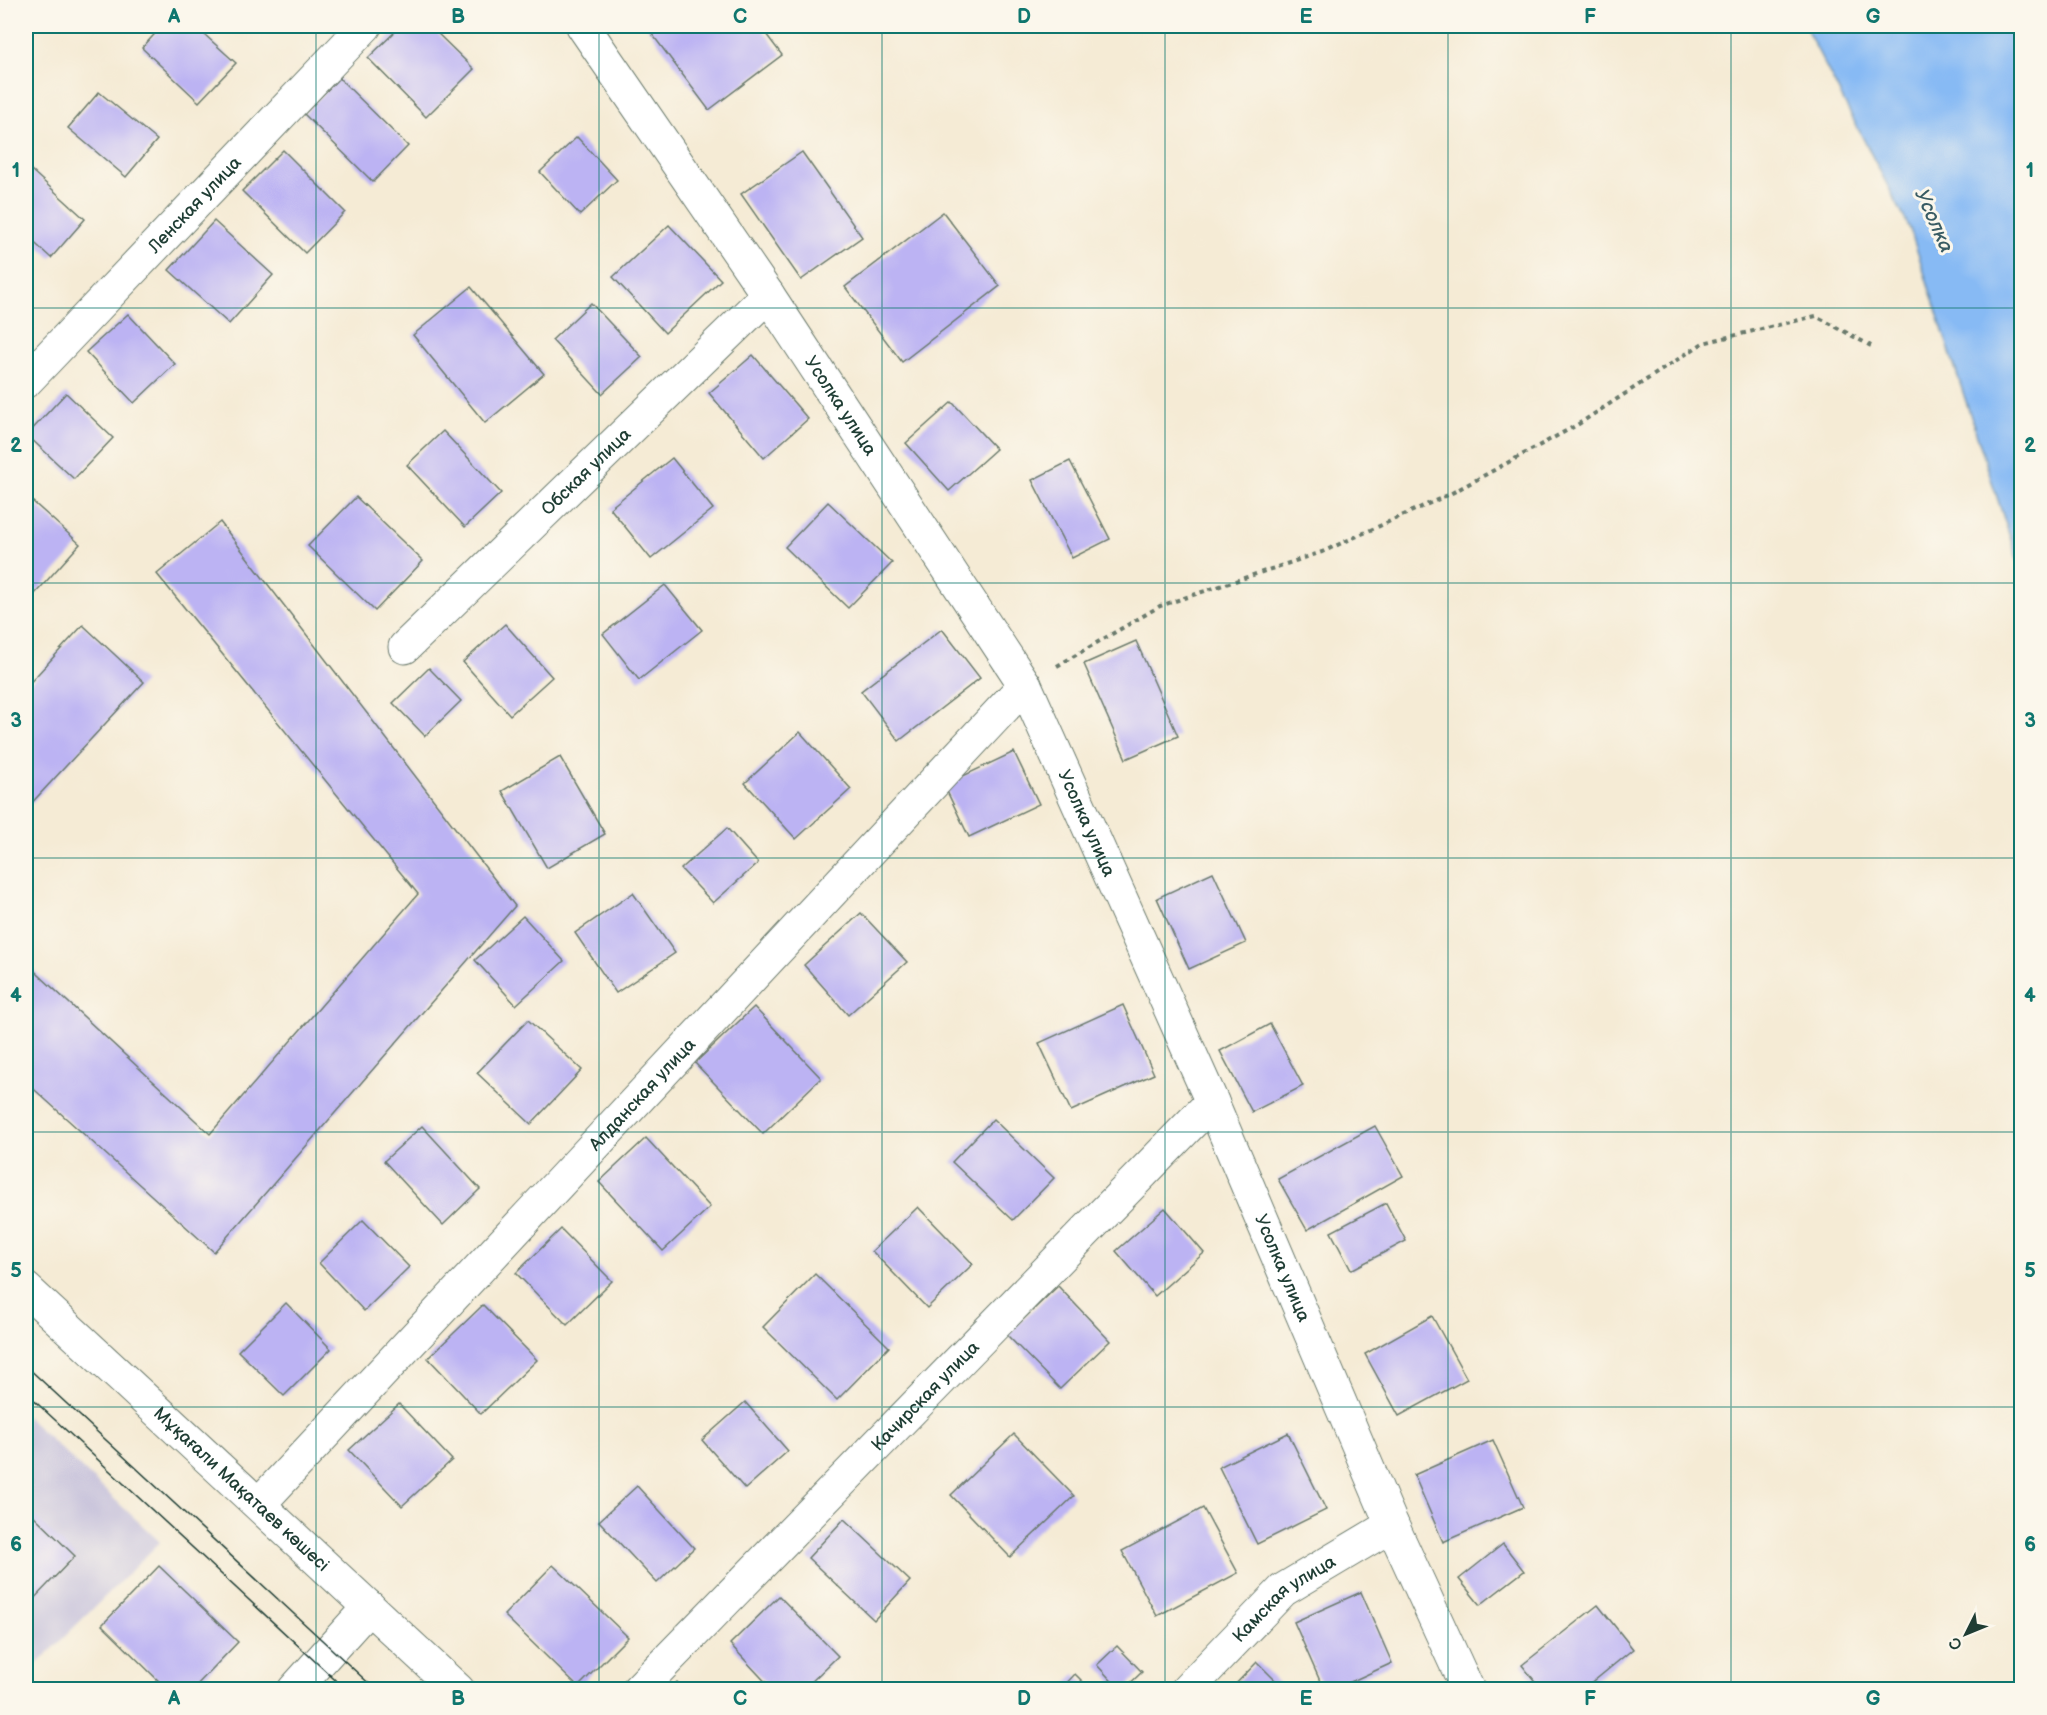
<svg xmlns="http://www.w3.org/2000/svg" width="2047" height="1715" viewBox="0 0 2047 1715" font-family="'Balsamiq Sans',sans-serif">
	<rect width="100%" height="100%" fill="#fbf7ec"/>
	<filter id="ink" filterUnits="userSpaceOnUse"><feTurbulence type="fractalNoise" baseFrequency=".0167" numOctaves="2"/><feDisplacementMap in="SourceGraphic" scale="12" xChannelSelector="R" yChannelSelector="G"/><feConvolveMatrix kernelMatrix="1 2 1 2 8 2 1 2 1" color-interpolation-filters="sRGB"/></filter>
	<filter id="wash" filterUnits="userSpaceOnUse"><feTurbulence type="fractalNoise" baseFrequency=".008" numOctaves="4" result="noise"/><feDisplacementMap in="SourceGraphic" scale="24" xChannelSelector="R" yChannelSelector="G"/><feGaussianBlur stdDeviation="1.35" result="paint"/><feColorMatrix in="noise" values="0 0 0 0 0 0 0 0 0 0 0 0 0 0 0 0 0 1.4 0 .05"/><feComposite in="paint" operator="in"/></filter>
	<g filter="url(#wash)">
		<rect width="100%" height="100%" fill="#f5ebd5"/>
		<path fill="#c5c0da" d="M26,1416l134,126 -134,133z"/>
		<path fill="#87baf4" stroke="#537c94" stroke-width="1.5" d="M1805,26h216v545l-111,-342z"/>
		<g id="blocks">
			<g fill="#bcb3f3">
				<path d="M162,26h33l41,37 -37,39 -57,-54z"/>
				<path d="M401,26h29l44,43 -48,48 -58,-59z"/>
				<path d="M646,26h114l22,29 -73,55z"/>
				<path d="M339,78l69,68 -35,36 -69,-68z"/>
				<path d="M99,92l58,48 -31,37 -58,-49z"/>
				<path d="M577,137l40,43 -37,35 -40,-43z"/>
				<path d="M283,150l62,62 -40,41 -63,-62z"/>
				<path d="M802,152l60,85 -61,43 -60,-86z"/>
				<path d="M31,170l54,49 -34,39 -25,-23v-59z"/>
				<path d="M943,212l57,74 -98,76 -57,-75z"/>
				<path d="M214,221l59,54 -44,49 -60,-54z"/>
				<path d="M669,225l52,55 -56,53 -52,-56z"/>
				<path d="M471,287l73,87 -59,49 -72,-88z"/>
				<path d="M591,303l51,54 -40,37 -50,-54z"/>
				<path d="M128,314l47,50 -41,39 -48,-51z"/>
				<path d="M753,355l55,64 -44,39 -55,-65z"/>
				<path d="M66,393l47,45 -39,41 -47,-44z"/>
				<path d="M952,402l44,47 -47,42 -43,-48z"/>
				<path d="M443,431l58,62 -36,34 -58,-62z"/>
				<path d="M672,458l41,51 -62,50 -41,-51z"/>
				<path d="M1070,461l40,78 -38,19 -40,-78z"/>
				<path d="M356,497l67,64 -48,50 -67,-65z"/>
				<path d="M32,501l48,43 -47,52 -7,-7v-81z"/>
				<path d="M828,502l64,61 -44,45 -63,-61z"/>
				<path d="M220,522l295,384 -301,346 -188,-170v-119l184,171 208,-240 -261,-320z"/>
				<path d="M665,585l37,45 -63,50 -36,-46z"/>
				<path d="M505,624l47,53 -42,38 -47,-53z"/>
				<path d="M83,625l61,57 -118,127v-122z"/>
				<path d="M942,629l38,49 -81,63 -38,-50z"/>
				<path d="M1136,641l42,95 -52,23 -42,-95z"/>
				<path d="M429,668l32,33 -36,35 -32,-33z"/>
				<path d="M800,732l51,57 -55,50 -51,-56z"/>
				<path d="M1014,752l25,52 -70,33 -25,-52z"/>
				<path d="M560,757l45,77 -58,34 -45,-77z"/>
				<path d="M727,828l31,35 -45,40 -32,-34z"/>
				<path d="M1213,872l33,71 -57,26 -32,-71z"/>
				<path d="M633,893l42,60 -59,40 -41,-60z"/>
				<path d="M861,913l46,49 -59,53 -44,-50z"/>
				<path d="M523,916l41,45 -48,44 -41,-45z"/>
				<path d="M1123,1005l31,69 -83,37 -32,-68z"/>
				<path d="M754,1007l67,71 -58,56 -68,-71z"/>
				<path d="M528,1020l54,50 -51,54 -54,-51z"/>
				<path d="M1270,1024l33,62 -51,26 -32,-61z"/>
				<path d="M993,1119l61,59 -41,42 -61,-58z"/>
				<path d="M422,1126l58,63 -37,36 -59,-64z"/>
				<path d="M1375,1126l28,50 -96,54 -29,-51z"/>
				<path d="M646,1138l64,69 -47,44 -64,-69z"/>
				<path d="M1386,1203l20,38 -55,29 -20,-38z"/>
				<path d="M918,1207l55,57 -46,44 -55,-57z"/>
				<path d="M1165,1208l39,45 -49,43 -39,-45z"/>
				<path d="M363,1220l46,47 -45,44 -45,-48z"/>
				<path d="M561,1229l51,52 -45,44 -51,-52z"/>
				<path d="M815,1274l74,73 -52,53 -74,-73z"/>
				<path d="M1058,1286l52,55 -50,48 -53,-54z"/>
				<path d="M286,1303l45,46 -47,47 -46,-45z"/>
				<path d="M483,1305l54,55 -56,54 -53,-56z"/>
				<path d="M1432,1316l35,63 -68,37 -34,-62z"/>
				<path d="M745,1402l43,49 -43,38 -43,-49z"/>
				<path d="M399,1404l53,56 -50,46 -53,-56z"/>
				<path d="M1288,1433l38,77 -69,34 -38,-77z"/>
				<path d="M1014,1434l60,62 -64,61 -59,-62z"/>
				<path d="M1493,1440l30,67 -80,35 -29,-67z"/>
				<path d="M637,1486l57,62 -37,35 -58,-62z"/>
				<path d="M26,1508l49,48 -49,51z"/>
				<path d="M1203,1508l35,65 -81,43 -35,-65z"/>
				<path d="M844,1519l66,62 -36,39 -66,-62z"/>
				<path d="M1503,1544l21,27 -44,34 -21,-26z"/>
				<path d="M553,1565l75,72 -50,50 -74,-72z"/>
				<path d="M159,1566l79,76 -46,48h-24l-66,-65z"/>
				<path d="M1361,1592l31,71 -59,27h-9l-30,-68z"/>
				<path d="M779,1596l59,60 -35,34h-30l-43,-46z"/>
				<path d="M1598,1605l35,44 -50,41h-41l-20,-25z"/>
				<path d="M1117,1646l25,26 -19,18h-3l-23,-25z"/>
				<path d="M1257,1662l28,28h-55z"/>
				<path d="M1075,1674l16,16h-31z"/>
				<path d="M677,1682l8,8h-16z"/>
			</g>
		</g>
	</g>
	<g filter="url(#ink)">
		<use href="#blocks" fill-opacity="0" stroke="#6a7a6c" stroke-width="1.5"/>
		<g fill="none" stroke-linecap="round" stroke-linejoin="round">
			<defs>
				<g id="street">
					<path id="s1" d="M583,26l185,269 257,390 187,417 180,423 76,165"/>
					<path id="s2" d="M26,381l339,-355"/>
					<path id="s3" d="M405,647l363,-352"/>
					<path id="s4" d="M259,1504l766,-819"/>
					<path d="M294,1690l75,-83"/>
					<path id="s5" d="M638,1690l574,-588"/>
					<path id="s6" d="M1187,1690l96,-100 109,-65"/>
				</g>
				<g id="secondary">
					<path id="s7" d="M26,1289l432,401"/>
				</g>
			</defs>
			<use href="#street" stroke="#6a7a6c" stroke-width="35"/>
			<use href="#secondary" stroke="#6a7a6c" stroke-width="35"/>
			<path stroke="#6a7a6c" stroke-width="4" stroke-dasharray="4.5 4.5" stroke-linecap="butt" d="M1057,666l103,-60 162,-54 128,-58 127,-69 126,-82 113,-27 55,30"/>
			<use href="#street" stroke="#fff" stroke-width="33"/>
			<use href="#secondary" stroke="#fff" stroke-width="33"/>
			<g stroke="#1f3d34" stroke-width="1.5">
				<path d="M26,1366l350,324"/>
				<path d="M26,1393l320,297"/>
			</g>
		</g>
	</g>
	<path fill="none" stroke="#0f766e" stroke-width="1.5" stroke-opacity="0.55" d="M316,26v1664M599,26v1664M882,26v1664M1165,26v1664M1448,26v1664M1731,26v1664M26,308h1996M26,583h1996M26,858h1996M26,1132h1996M26,1407h1996"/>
	<g text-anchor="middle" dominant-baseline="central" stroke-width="6" stroke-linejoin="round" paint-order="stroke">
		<g font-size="18" fill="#1f3d34" stroke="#fbf7ec">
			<text stroke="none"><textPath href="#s2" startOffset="244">Ленская улица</textPath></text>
			<text stroke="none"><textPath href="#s1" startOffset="459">Усолка улица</textPath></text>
			<text stroke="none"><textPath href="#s3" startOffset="252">Обская улица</textPath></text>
			<text stroke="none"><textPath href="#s1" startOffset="945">Усолка улица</textPath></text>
			<text stroke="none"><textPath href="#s4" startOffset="561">Алданская улица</textPath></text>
			<text stroke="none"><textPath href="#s1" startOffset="1431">Усолка улица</textPath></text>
			<text stroke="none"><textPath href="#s5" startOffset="411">Качирская улица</textPath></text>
			<text stroke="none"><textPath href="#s7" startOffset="294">Мұқағали Мақатаев көшесі</textPath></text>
			<text stroke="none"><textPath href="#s6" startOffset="134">Камская улица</textPath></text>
		</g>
		<g font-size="20" font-style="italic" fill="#395c64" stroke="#fbf7ec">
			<text transform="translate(1934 221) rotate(66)">Усолка</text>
		</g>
	</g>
	<rect width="2047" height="1715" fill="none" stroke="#fbf7ec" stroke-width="66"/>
	<g transform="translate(1966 1634) rotate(227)" stroke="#fbf7ec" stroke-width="4.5" paint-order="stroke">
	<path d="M0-4.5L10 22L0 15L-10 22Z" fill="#1f3d34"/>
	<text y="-9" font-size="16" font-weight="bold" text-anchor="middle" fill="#1f3d34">С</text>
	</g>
	<rect x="33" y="33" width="1981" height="1649" fill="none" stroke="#0f766e" stroke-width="2"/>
	<g font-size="20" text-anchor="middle" font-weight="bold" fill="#0f766e">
		<text x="174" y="23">A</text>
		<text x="458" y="23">B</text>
		<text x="740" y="23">C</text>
		<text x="1024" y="23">D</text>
		<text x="1306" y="23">E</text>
		<text x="1590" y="23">F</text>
		<text x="1873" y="23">G</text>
		<text x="16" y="177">1</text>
		<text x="2030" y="177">1</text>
		<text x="16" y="452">2</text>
		<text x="2030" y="452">2</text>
		<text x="16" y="727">3</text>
		<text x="2030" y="727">3</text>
		<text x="16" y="1002">4</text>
		<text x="2030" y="1002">4</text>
		<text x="16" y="1277">5</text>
		<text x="2030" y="1277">5</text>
		<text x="16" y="1551">6</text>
		<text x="2030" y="1551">6</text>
		<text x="174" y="1705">A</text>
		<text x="458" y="1705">B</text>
		<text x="740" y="1705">C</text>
		<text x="1024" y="1705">D</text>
		<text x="1306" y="1705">E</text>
		<text x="1590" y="1705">F</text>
		<text x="1873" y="1705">G</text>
	</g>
</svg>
